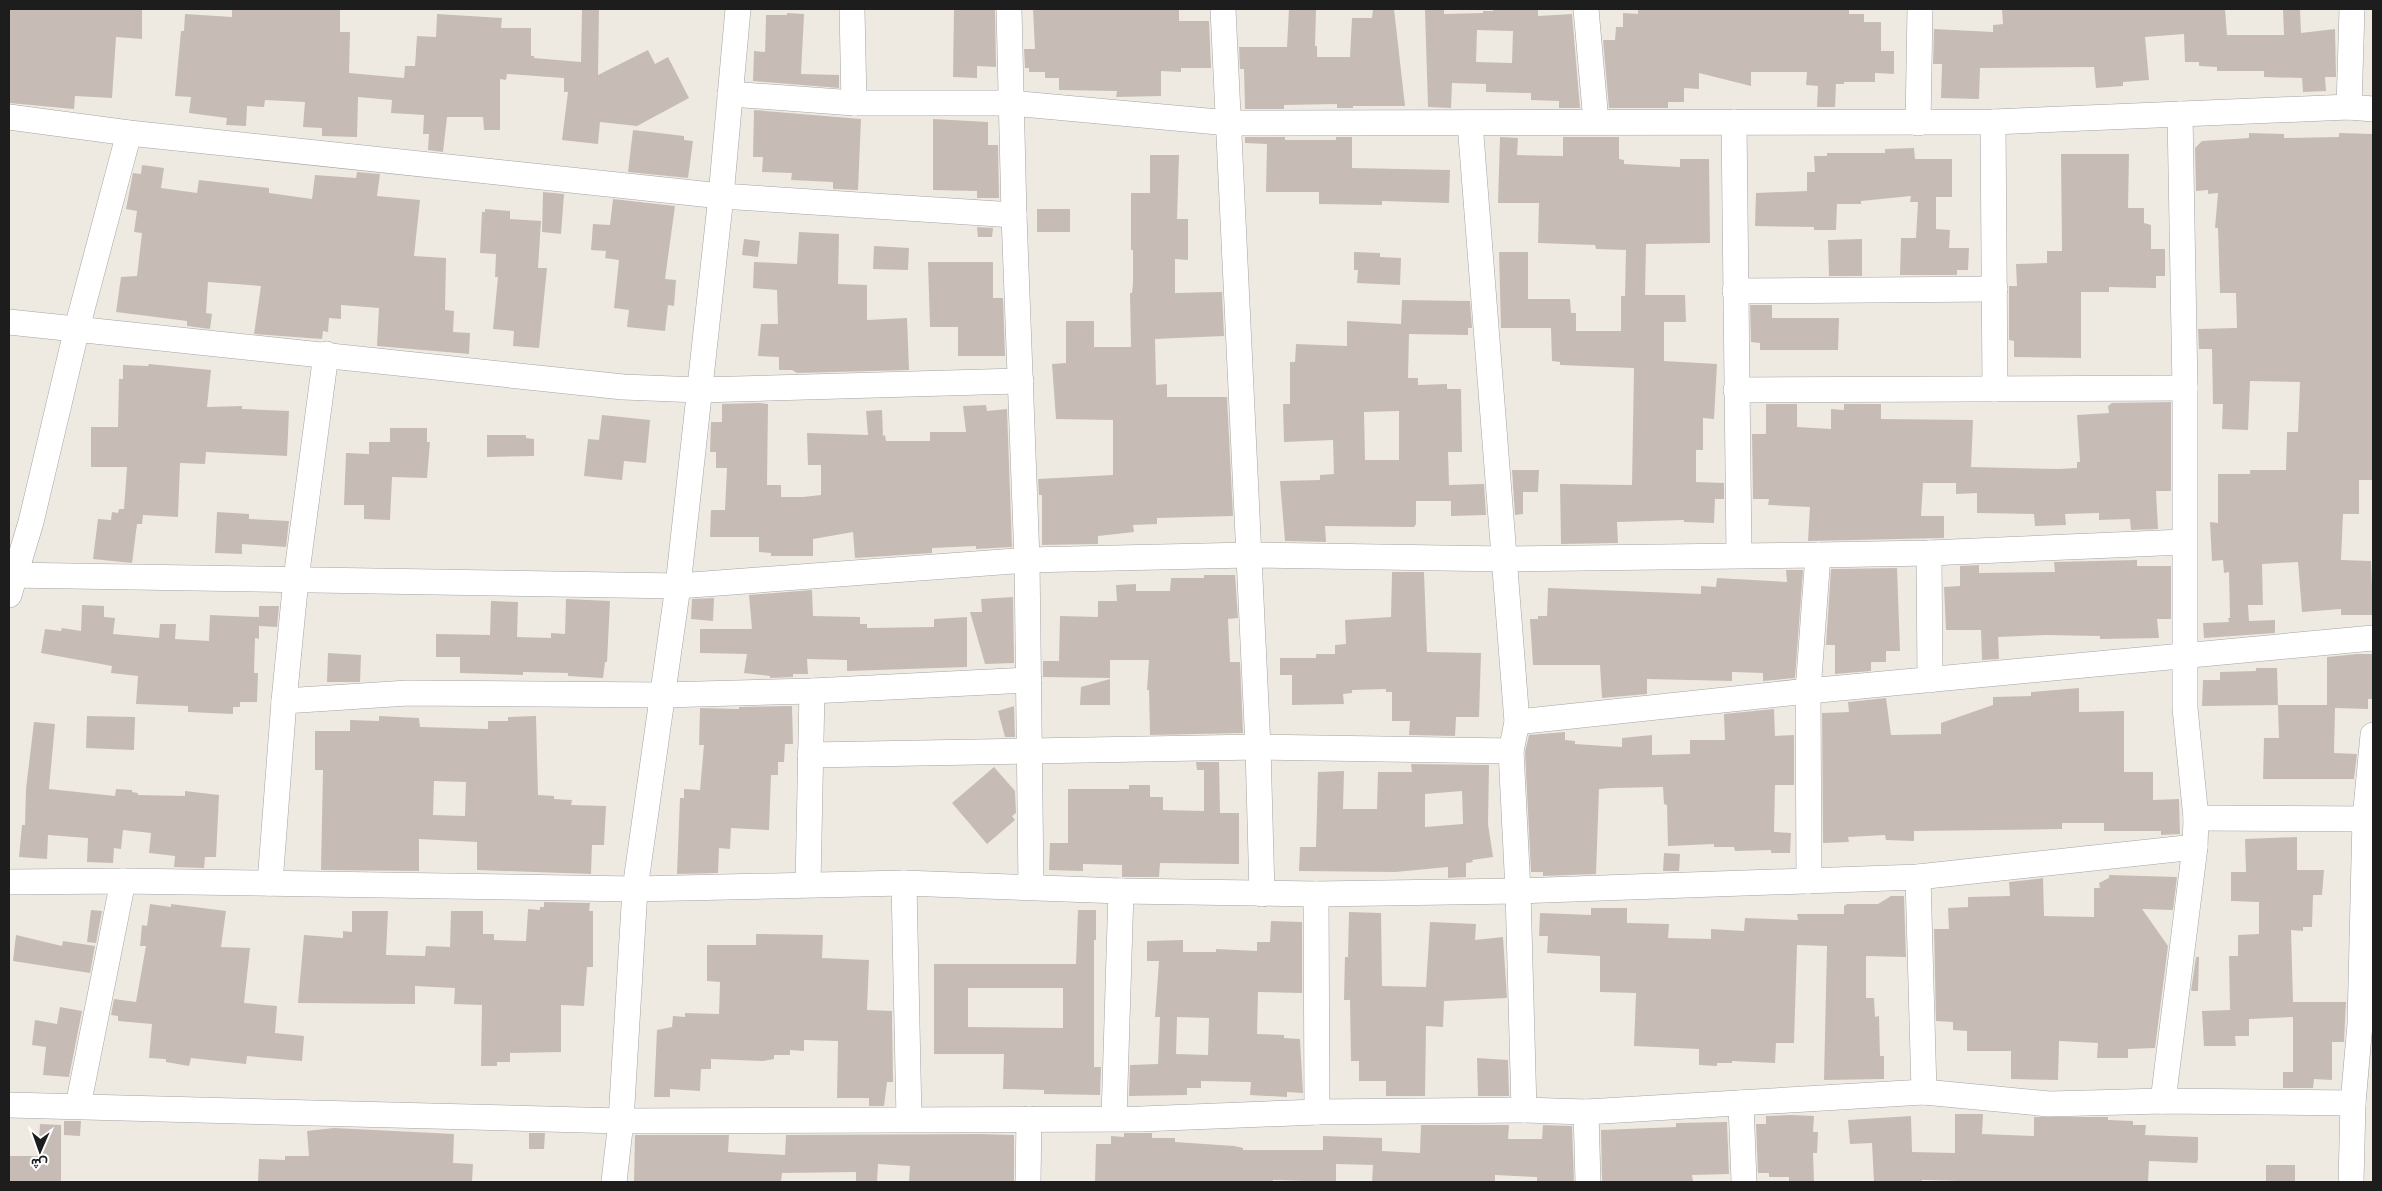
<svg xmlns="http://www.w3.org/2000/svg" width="2382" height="1191" viewBox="0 0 2382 1191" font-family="'Golos Text',Vazirmatn,sans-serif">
	<rect width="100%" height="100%" fill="#eeeae2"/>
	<g fill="#c6bcb5" fill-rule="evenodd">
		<path d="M9,9h133v30l-26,-2 -4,61 -37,-2 -1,13 -65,-6z"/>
		<path d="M232,9h108v23h10l-1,41 55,5 1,-12h10l2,-30 19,1 1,-23 65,4 -1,10h30v28h3v2l47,4 1,-53h17l-1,66 50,-25 7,14 13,-7 21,41 -52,28 -37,-4 -2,22 -36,-4 6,-48h-4v-14l-57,-4 -1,6 -6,-1v51h-16l-1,-13h-36l-4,35 -15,-2 1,-16h-6l1,-19 -33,-2 1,-13 -34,-3 -1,40 -35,-1v-8l-19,-1 2,-25 -40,-2 -1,7 -17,-1 -1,20 -20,-1 1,-7 -38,-5 2,-16 -16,-1 6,-65h3l1,-17 47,3z"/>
		<path d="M954,9h41l1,58 -19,-1v12l-24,-1z"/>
		<path d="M1033,9h146v12h30l2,47h-30v4l-20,-1v25l-45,1 1,-6 -58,-1v-12h-14v-6h-16v-4h-4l-1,-19h11z"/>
		<path d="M1289,9h27l-1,37h2v11h33l2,-39h20l1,-9h21l11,97h-52v2h-16v-4l-53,1v4h-39l-1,-40h-4l-1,-22h48z"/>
		<path d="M1425,9h19v5l39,-1v-2h10v-2h45v7l34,-2 8,94h-21v-7l-28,-1v-7l-45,-1v-8l-34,-1 -1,25 -23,-1zM1477,30l36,1 -1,32 -36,-1z"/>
		<path d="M1638,9h211v5h15v8h17v29h13v23l-19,-1v9h-31v2h-8l-1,23h-18l1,-21 -12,-1 1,-13h-56v14l-52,-13v16l-15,-1v14h-16v6h-59l-6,-68h12l1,-13h7v-14l15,1z"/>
		<path d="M2002,9h223l2,26h57l-1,-26h17l1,24 34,-4 1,48h-11l1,14 -23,1 -1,-14 -38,-1v-6h-47v-4l-18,-1v-4h-14l-1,-28 -39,3 4,43 -26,2v4l-27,2 -2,-21 -114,1 -1,31 -38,-1 1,-34h-9l1,-35 59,3v-7l10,-1z"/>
		<path d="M787,13l17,1 -3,60 38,1v13l-86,-7 1,-30 11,1 1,-37h21z"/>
		<path d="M754,110l107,9 -3,71 -25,-1v-7l-42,-2 1,-7 -30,-1 1,-15h-10z"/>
		<path d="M933,119l55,3v23h10l1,53h-22v-7l-44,-1z"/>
		<path d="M633,130l51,6v4l9,1 -5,37 -60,-6z"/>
		<path d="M2249,133l35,1v4l55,-1v-4l34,1v346h-14v34h-16l-2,46 30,1 2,54h-32v-6l-39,3 -4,-50 -36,2 1,41h-15l1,16 26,-1v13l-71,5 -1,-15 26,-1 -1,-4h2l-1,-46 -5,1 -1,-13 -11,1 -2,-39 8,1v-49h32v-4h36l1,-38h11l2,-50 -50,-1 -2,49 -26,-1 1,-25h-10l-1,-55h-13l-1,-20 39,-1 -1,-35h-16l-2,-65h-3l3,-35 -10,1v-4l-12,1 -1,-43 7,-7 47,-3z"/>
		<path d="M1245,137h40v3h51v-3h16v31l98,2 -1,33 -67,-2v4l-63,-1v-12h-53l1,-48 -22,-1z"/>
		<path d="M1500,137l18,1 -1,17 46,1v-19h56v22l5,1v4l56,3v-8h29l1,84 -64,1 -1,51h40l1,27h-22v39l53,3 -3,55 -11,-1v32h-7v32l28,1v16h-9l-1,24 -30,-1v-2l-67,2 1,21 -57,1 -1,-60 72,1 2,-117 -74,-3v-3l-8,-1 -1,-33h-50l-2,-76h29v47h42l1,14h5v18h45v-35h4l1,-46 -30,-1 -1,-4 -57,-2 1,-40h-41z"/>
		<path d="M1914,148l1,11h37v38h-16v32l14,1 -1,18h20l-1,22h-11v5h-57l1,-37h15l2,-36h-8l1,-6 -50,5v3h-24l-1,26h-22v-3l-59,-1 1,-33 51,-2v-19h8l-1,-16h13v-3h58v-4z"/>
		<path d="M2061,154h68l-1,54h16v15l7,2v24h14v27h-9v12l-47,-1v5h-28v66l-67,-1v-16l-5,-1v-54h8l-1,-22 31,-1v-12h15z"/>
		<path d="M1150,155h29l-2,64h11v41l-13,-1v34l47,-1 2,44 -69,3 1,46 11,-1v13h60l6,119 -76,2v6l-24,1 1,7 -36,4v8l-56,1v-50h-3l-1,-16 75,-4v-55l-57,-1 -4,-55 14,-1v-42h28v26h37l-1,-54h2l1,-10v-33h-2v-57h19z"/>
		<path d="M142,165l22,3 -3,20 36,5 2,-13 70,8v5l43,6 3,-24 41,3 1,-6 23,2 -3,22 43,4 -6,56 32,2 -1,52 9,1 -1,21 17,1 -1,21 -92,-8 2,-38 -38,-3v14l-12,-1 -1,14 -5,-1 -1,8 -68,-5 7,-48 -53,-4 -2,31 6,1 -2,15 -23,-3v-5l-71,-9 5,-35 16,-1 5,-43 -8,-1 3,-21 -11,-2 7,-36 8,1z"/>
		<path d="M543,192l21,2 -3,40 -19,-2z"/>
		<path d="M613,199l62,7 -10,73 11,1 -2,26 -6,-1 -3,26 -38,-4 2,-17 -15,-2 5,-48 -14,-2 1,-7 -15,-1 2,-26 17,1z"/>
		<path d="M485,209l25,2v8l31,2 -3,47h9l-8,80 -26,-2 1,-15 -21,-2 5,-52h-3l1,-23 -16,-1 2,-41h3z"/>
		<rect x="1037" y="209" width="33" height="23"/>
		<path d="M977,227l16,1 -1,9h-14z"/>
		<path d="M799,232l40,2 -1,50 29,1v35l40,-2 2,52 -112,3 -5,-3h-13v-13l-21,-1 3,-32h17l-1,-34 -24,-2 1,-26 43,2z"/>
		<path d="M744,239l16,2 -2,16 -16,-2z"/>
		<path d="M1862,239v37h-33l-1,-36z"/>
		<path d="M874,246l35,2 -1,22 -35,-1z"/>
		<path d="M1354,252l26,1v4l21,1 -1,27 -43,-2 1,-13h-4z"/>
		<path d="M928,262h65v36h10l2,58h-47v-29h-28z"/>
		<path d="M1402,300l68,1 2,27h-4v7l-59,-1 -1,44h10v7l29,-1v5h14l1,63h-14l1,33 35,-1 2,31 -35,1v-15h-35v23l-2,3 -89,-1 1,16 -41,-1 -5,-60 40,-1v-5l14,-1 -1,-34 -49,2 -1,-38h7v-42h5l1,-18 51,2v-25l54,3zM1399,411v49h-34l-1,-48z"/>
		<path d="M1750,305h22v13h67l-1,32h-78v-7l-9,-1z"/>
		<path d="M149,364l62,6 -4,37 35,-1v3l47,2 -2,45 -81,-4 -1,12 -25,-1 -2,54 -35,-2 -1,9h-5l-5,39 -39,-4 5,-40 13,1 1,-8 6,1 1,-4h5l3,-42h-36v-40h27l1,-48h4v-14l25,1z"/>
		<path d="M2171,402v89h-15l2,38 -27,1 -1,-11 -31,1v-7l-34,1 1,11 -31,1 -1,-12 -57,-1v-20l-21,1v-11h-33l-2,33h23v22l-136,3 2,-34 -42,-2 1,-6h-16l-1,-65h14v-30h31v23l34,2v-20l13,1v-6h37v15l92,1 -2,47 87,2 19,-1v-6h3l-3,-47 32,-2 -1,-7 4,-3z"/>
		<path d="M759,403l9,1 -1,81h14v12h22l18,-2v-30h-13l-1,-32 61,2 -2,-24 16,-1 1,26 2,-1 1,6h44v-9h36l-3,-26 23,-1 1,6 20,-2 5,138 -36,2v-3l-44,2v5l-77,5 -2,-26 -40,7v17h-42v-3l-12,-1v-15h-49l1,-27h14l2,-42h-11v-16h-6l1,-30h11v-18z"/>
		<path d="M602,415l48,5 -4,43 -22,-2 -2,19 -38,-4 4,-37 11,1z"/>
		<path d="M390,428h37v14h3l-3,36 -35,-1 -2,43 -26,-1v-14h-20l2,-52 23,1v-12h21z"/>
		<path d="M487,435h39v3l8,1v17l-47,1z"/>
		<path d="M1512,470h27l-1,22h-15v22l-8,1z"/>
		<path d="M217,512l32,2v5l40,2 -3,26 -44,-3v10l-27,-1z"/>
		<path d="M2137,560v6h34v53h-14l2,19 -59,1v-3l-54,-1 -48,2 1,22 -17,1 -1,-30h-35l-2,-43 16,-1v-20l19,-1v8l76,-1 -1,-10z"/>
		<path d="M1897,568l3,83h-14v11h-15v9l-36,3v-29h-9l5,-76z"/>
		<path d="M1786,570h17l-8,108 -32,3v-8l-31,-1v9l-85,-2v15l-45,4 -2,-33h-67l-3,-46h8v-3h9l1,-28 153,6v-8l15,1 1,-9 70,4z"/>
		<path d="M1392,572h32l3,80 54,1 -2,64h-23l-1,19 -46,-1 1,-14h-18v-29h-6v-3l-34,1v3l-9,1 1,10 -52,1v-30h-12v-17h36v-4h19v-9l11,-1 -1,-24 46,-3z"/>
		<path d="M1204,575h31l3,43 -10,1 2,43h10l3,71 -93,2 -1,-45h-2l2,-30h-39v18l-67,-1v-16h16l1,-45 38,1v-16h19l-1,-16 20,-1v7h34l1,-13h33z"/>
		<path d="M812,590l1,26 47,1v7h7v4l67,-1v-8l33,-2v50l-120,4v-11l-40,-1 1,15h-15v3l-23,1v-2l-26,-3 3,-19 -47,-1v-24h52l-3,-34z"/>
		<path d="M1013,597l1,66 -29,1 -15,-52h12l-1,-13z"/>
		<path d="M714,598l-1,23 -22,-2 1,-20z"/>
		<path d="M566,599l44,2 -3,61h-2l-2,16 -35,-2v-3l-45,-1v3l-63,-2v-16h-24v-23l54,1 1,-34 27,1 -1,35 34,1v-5l14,1z"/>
		<path d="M82,605l22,1v11l11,1 -2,16 46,4 1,-14h16l-1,15 34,2 1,-26 49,2v-11h20l-2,21 -18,-1v13l-4,-1 -1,35h4l-1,29h-17v5h-7v7l-45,-2v-6l-52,-2 2,-28 -27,-3 1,-7 -71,-13 4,-24 16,2 1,-3 19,3z"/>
		<path d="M328,653l33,2 -1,27h-33z"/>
		<path d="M2357,654h15v45h-4v10l-33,-1 -1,45 23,1 -3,25h-91l1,-41h15l-1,-33h49v-48z"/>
		<path d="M2256,668h21l1,37 -76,1 1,-26h17v-8l36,-1z"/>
		<path d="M1110,679v26h-30l1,-18z"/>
		<path d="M2079,688v24l45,-1v61h29v28l26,-1 1,35 -19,1v-4h-57v-8h-42v6l-148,2v10l-28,-1 -1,-5 -37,2 1,5 -26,1 -1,-130 27,-1 -1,-10 38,-4 5,37 50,-1v-11l52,-18v-8l38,-1v-4z"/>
		<path d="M792,706l1,38h-8l-1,18h-6v13h-7l-2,55 -38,-2 -1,21 -11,-1 -1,25 -41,1 3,-76h4v-9l16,1 4,-45h-5l1,-37 39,1v-2z"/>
		<path d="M1014,706l1,31h-10l-7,-26z"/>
		<path d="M1774,709l1,27 19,-1v50h-19l-1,47 17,1 -1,20h-19v-3l-36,1 -1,-4h-20v-3l-46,2 -1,-41 -3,-1 -1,-17 -51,1 -13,1 -3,85 -53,2v-4h-12l-6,-120 4,-17 36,-3v8l10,1v3l47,3v-9l30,-3v20l38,-1v-14h35l-1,-26z"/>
		<path d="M87,716l48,1 -1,33 -48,-2z"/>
		<path d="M379,716l40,2 1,9 68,2v-8h20v-4l28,-1 2,79 16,1v3l18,1 -1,5 35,1 -2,39h-12l-1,29 -114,-4v-28l-58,-3v32l-98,-1 2,-100h-8v-39h35v-11l29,1zM434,781l32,1 -1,34 -32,-1z"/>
		<path d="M34,722l21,2 -6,65 66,7 1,-7 16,1v2l6,1v2l47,1v-5l34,4 -3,62h-11l-1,11 -30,-1 1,-11 -26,-3 2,-20 -28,-3 -2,19 -7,-1 -1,15 -26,-1 1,-24 -40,-3 -1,24 -28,-2 3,-32h3l1,-36z"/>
		<path d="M1196,762h23l1,51h19v51l-79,-1 -1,14h-37v-12l-39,-1v7l-34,-1 1,-27h18v-54h61v-4h21v12h13v13l41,1v-41h-7z"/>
		<path d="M1411,764l78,1 -1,59 5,33 -21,3 1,2 -7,1v14l-18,1v-11l-53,5 -96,-1 1,-24h16l2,-75 26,-1 -1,38h34l1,-37h34zM1462,791l1,33 -38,3v-33z"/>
		<path d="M994,767l21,24 1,22 -4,3 3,4 -28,24 -35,-41z"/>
		<path d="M2297,837v33h27l-2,25h-9l-1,32h-9v4l-12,-1 2,72h53l-2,40h-12v38l-18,-1 -1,9h-30v-16h10v-55l-44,2v17h-14l1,10h-32l-2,-35 28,-1 -1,-54h9v-21l21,-1v-32l-28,-1v-29h15l-1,-33z"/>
		<path d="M1664,853l16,1 -1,17h-16z"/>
		<path d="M2109,875l68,2 -4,33 -31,-1 26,37 -13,102 -27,1v9h-31l1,-15 -39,-2 -1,39 -47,-1v-28h-44v-20l-14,-1v-8l-17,-1 -2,-92h15l-1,-21 20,-1v-10l42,-1 -1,-14 27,-3 7,-1 1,38 50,1v-29h6l-1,-5 10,-5z"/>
		<path d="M1891,896h13l2,61 -40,-1v42h8l1,19 4,-1 1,40h4v23l-60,1 3,-134 -30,-1 -3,98h-18l-1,20 -43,-2v2h-15v3l-18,-1v-16l-65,-3 2,-53 -36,-1v-36l-53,-3 1,-17h-9l1,-23 51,2v-7h36v15l42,1 -1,14 43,1v-10l33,2 1,-13 53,2 -1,-6h47v-8l3,-2h31z"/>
		<path d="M544,902l46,1 -1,8h4v56h-6l-3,39 -23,-1v47l-51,1v9h-13v4h-16l1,-61 -28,-1 1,-16 -40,-2v18l-117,-1 6,-68 39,3v-7l9,1v-21h36l-2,44 39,1 1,-10 24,1 1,-36h32v23h11v6l32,1 2,-32 12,1v-3h4z"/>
		<path d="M150,904l21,3v-3l55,7 -5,36 29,1 -6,55 33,3 -2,27 29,3 -2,25 -55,-5 -1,8 -55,-6 -2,8 -23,-4v-3l-17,-1 3,-34 -34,-3v-5l-7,-1 3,-16 22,3 10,-56h-6l2,-21 5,1z"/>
		<path d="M91,910l11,1 -6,32 -9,-1z"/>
		<path d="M1078,910h18v30h-2v127h7l-1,28 -56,-1v-4l-41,-1 1,-35h-70v-90h142zM968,988h95v40l-95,-1z"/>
		<path d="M1349,912l32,1 1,73 44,1 4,-65 46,2 -1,16 28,-3 4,61 -63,3 -1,26 -17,-1 -1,70h-39v-15h-27v-20h-8l-1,-61h-6l1,-43h3z"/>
		<path d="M1271,921l31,1v71l-44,-1 -1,42 27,1v3l16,1 3,54 -16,-1v5l-37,-2 1,-13 -50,-1v7h-14v7l-58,1 1,-31 28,-1 2,-47h-5l4,-56h-12v-20l36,-1v12h33v-3l41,2v-9h13zM1177,1017l32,1 -1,37 -32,-1z"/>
		<path d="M756,934l67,1 -1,23 47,2 -2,50 25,1 1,71h-6l-3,24h-15v-8h-32l1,-57 -34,-1v11l-14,-1v5h-16v4l-11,2 -52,-2v10h-10l-1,22 -30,-2v8h-16l3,-67 15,-3 1,-11 12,1v-4l34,1 1,-32 -13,-1v-36h49z"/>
		<path d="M16,935l46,11 1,-5 32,5 -5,27 -77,-12z"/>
		<path d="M2196,957h3l-1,34h-7z"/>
		<path d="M60,1007l22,4 -13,66 -26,-2 3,-28 -14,-2 3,-25 22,4z"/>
		<path d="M1477,1058l31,2 1,36h-31z"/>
		<path d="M1955,1114h28l-1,20 52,2v-19h74v3l25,1v4h13l-1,10 53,2v21l-1,5 -48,-2 -1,21h-154l-72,-2v2h-48l-2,-39 -22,1 -2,-24 63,-4 1,36 43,1z"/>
		<path d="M1792,1115l22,1 -1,16h5l-1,21h-4l1,29h-25v-5h-20v-4h-11l-2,-49h10v-8z"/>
		<path d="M64,1121h17l-1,15 -16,-1z"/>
		<path d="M1727,1122l2,52 -37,1 1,7h-91l-1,-52 75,-3v-4z"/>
		<path d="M40,1124l21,1v57h-51l-1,-26h29z"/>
		<path d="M1421,1125h88l-1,14h34l1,-14 29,1 2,56h-37v-5l-42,-2v7h-123l1,-17 -37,-1v18l-63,-2v2h-178l1,-38h15v-8l13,1v-4h28v5h23v4l59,4 9,2v2h80v-14l59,2v13l38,2z"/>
		<path d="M334,1128l120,6 -1,29 20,1 -1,18h-214l1,-23 26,1v-4h24l-2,-25z"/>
		<path d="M529,1133h16l-1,16h-15z"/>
		<path d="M980,1134l34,1v47h-105l1,-16 -32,-2 -1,18h-21v-10l-74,1 -1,9h-147l1,-47h94l-1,17 57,3 1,-20z"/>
		<rect x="2266" y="1165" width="29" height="17"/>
	</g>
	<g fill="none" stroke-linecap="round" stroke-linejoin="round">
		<defs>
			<g id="minor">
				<path d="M852,9l2,94"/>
				<path d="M1009,9l5,206 13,345 4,326"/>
				<path d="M1223,9l35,738 4,147"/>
				<path d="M1586,9l10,113"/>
				<path d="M730,94l124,9h156l219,20 764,-1 356,-15 24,2"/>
				<path d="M2349,107l3,-98"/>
				<path d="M9,117l120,16 592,63 293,19"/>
				<path d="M1734,122l5,433"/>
				<path d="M1993,122l2,267"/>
				<path d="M1470,123l47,599 -6,29 7,140 6,219"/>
				<path d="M1918,123l2,-114"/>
				<path d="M1735,291l260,-2"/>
				<path d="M9,322l614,65 76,3 322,-9"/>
				<path d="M1736,390l449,-2"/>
				<path d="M1929,553l1,127"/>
				<path d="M9,575l669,11 349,-26 222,-5 256,4 313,-4 111,-2 255,-11"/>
				<path d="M9,595l22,-73 46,-194 52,-195"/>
				<path d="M284,701l124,-8 255,2 149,-4 217,-11"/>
				<path d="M1517,722l291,-31 565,-53"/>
				<path d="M810,755l448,-8 253,4"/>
				<path d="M2196,818l177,1"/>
				<path d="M1918,877l6,215"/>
				<path d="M1809,881l-1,-190 10,-136"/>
				<path d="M9,882l114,-1 512,8 269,-6 217,8 195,3 202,-3 400,-14 277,-30"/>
				<path d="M270,883l14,-182 12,-122 30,-225"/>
				<path d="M904,883l5,236"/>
				<path d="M808,884l4,-193"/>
				<path d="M1316,894l1,218"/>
				<path d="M2163,1101l32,-254 1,-29 -11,-110v-320l-5,-274"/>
				<path d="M1741,1103l3,79"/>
				<path d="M9,1105l612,16 520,-2 176,-7 207,-2 62,2 338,-20 125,12 114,-3 190,2"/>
				<path d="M78,1106l45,-225"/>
				<path d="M1586,1112l2,70"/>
				<path d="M1114,1118l7,-227"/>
				<path d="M614,1182l7,-61 14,-232 43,-303 43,-390 17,-187"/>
				<path d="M1028,1182l1,-63"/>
				<path d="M2351,1182l2,-79 7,-79 5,-205 8,-84"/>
			</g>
		</defs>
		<use href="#minor" stroke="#a4a4a4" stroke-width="26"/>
		<use href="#minor" stroke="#fff" stroke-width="25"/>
	</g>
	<rect width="2382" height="1191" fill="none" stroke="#1d1d1d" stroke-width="20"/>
	<g transform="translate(40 1151) rotate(182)" stroke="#ffffff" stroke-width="4" paint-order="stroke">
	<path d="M0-4L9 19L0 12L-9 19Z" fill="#1d1d1d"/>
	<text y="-8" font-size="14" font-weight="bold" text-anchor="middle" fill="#1d1d1d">ش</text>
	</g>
</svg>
